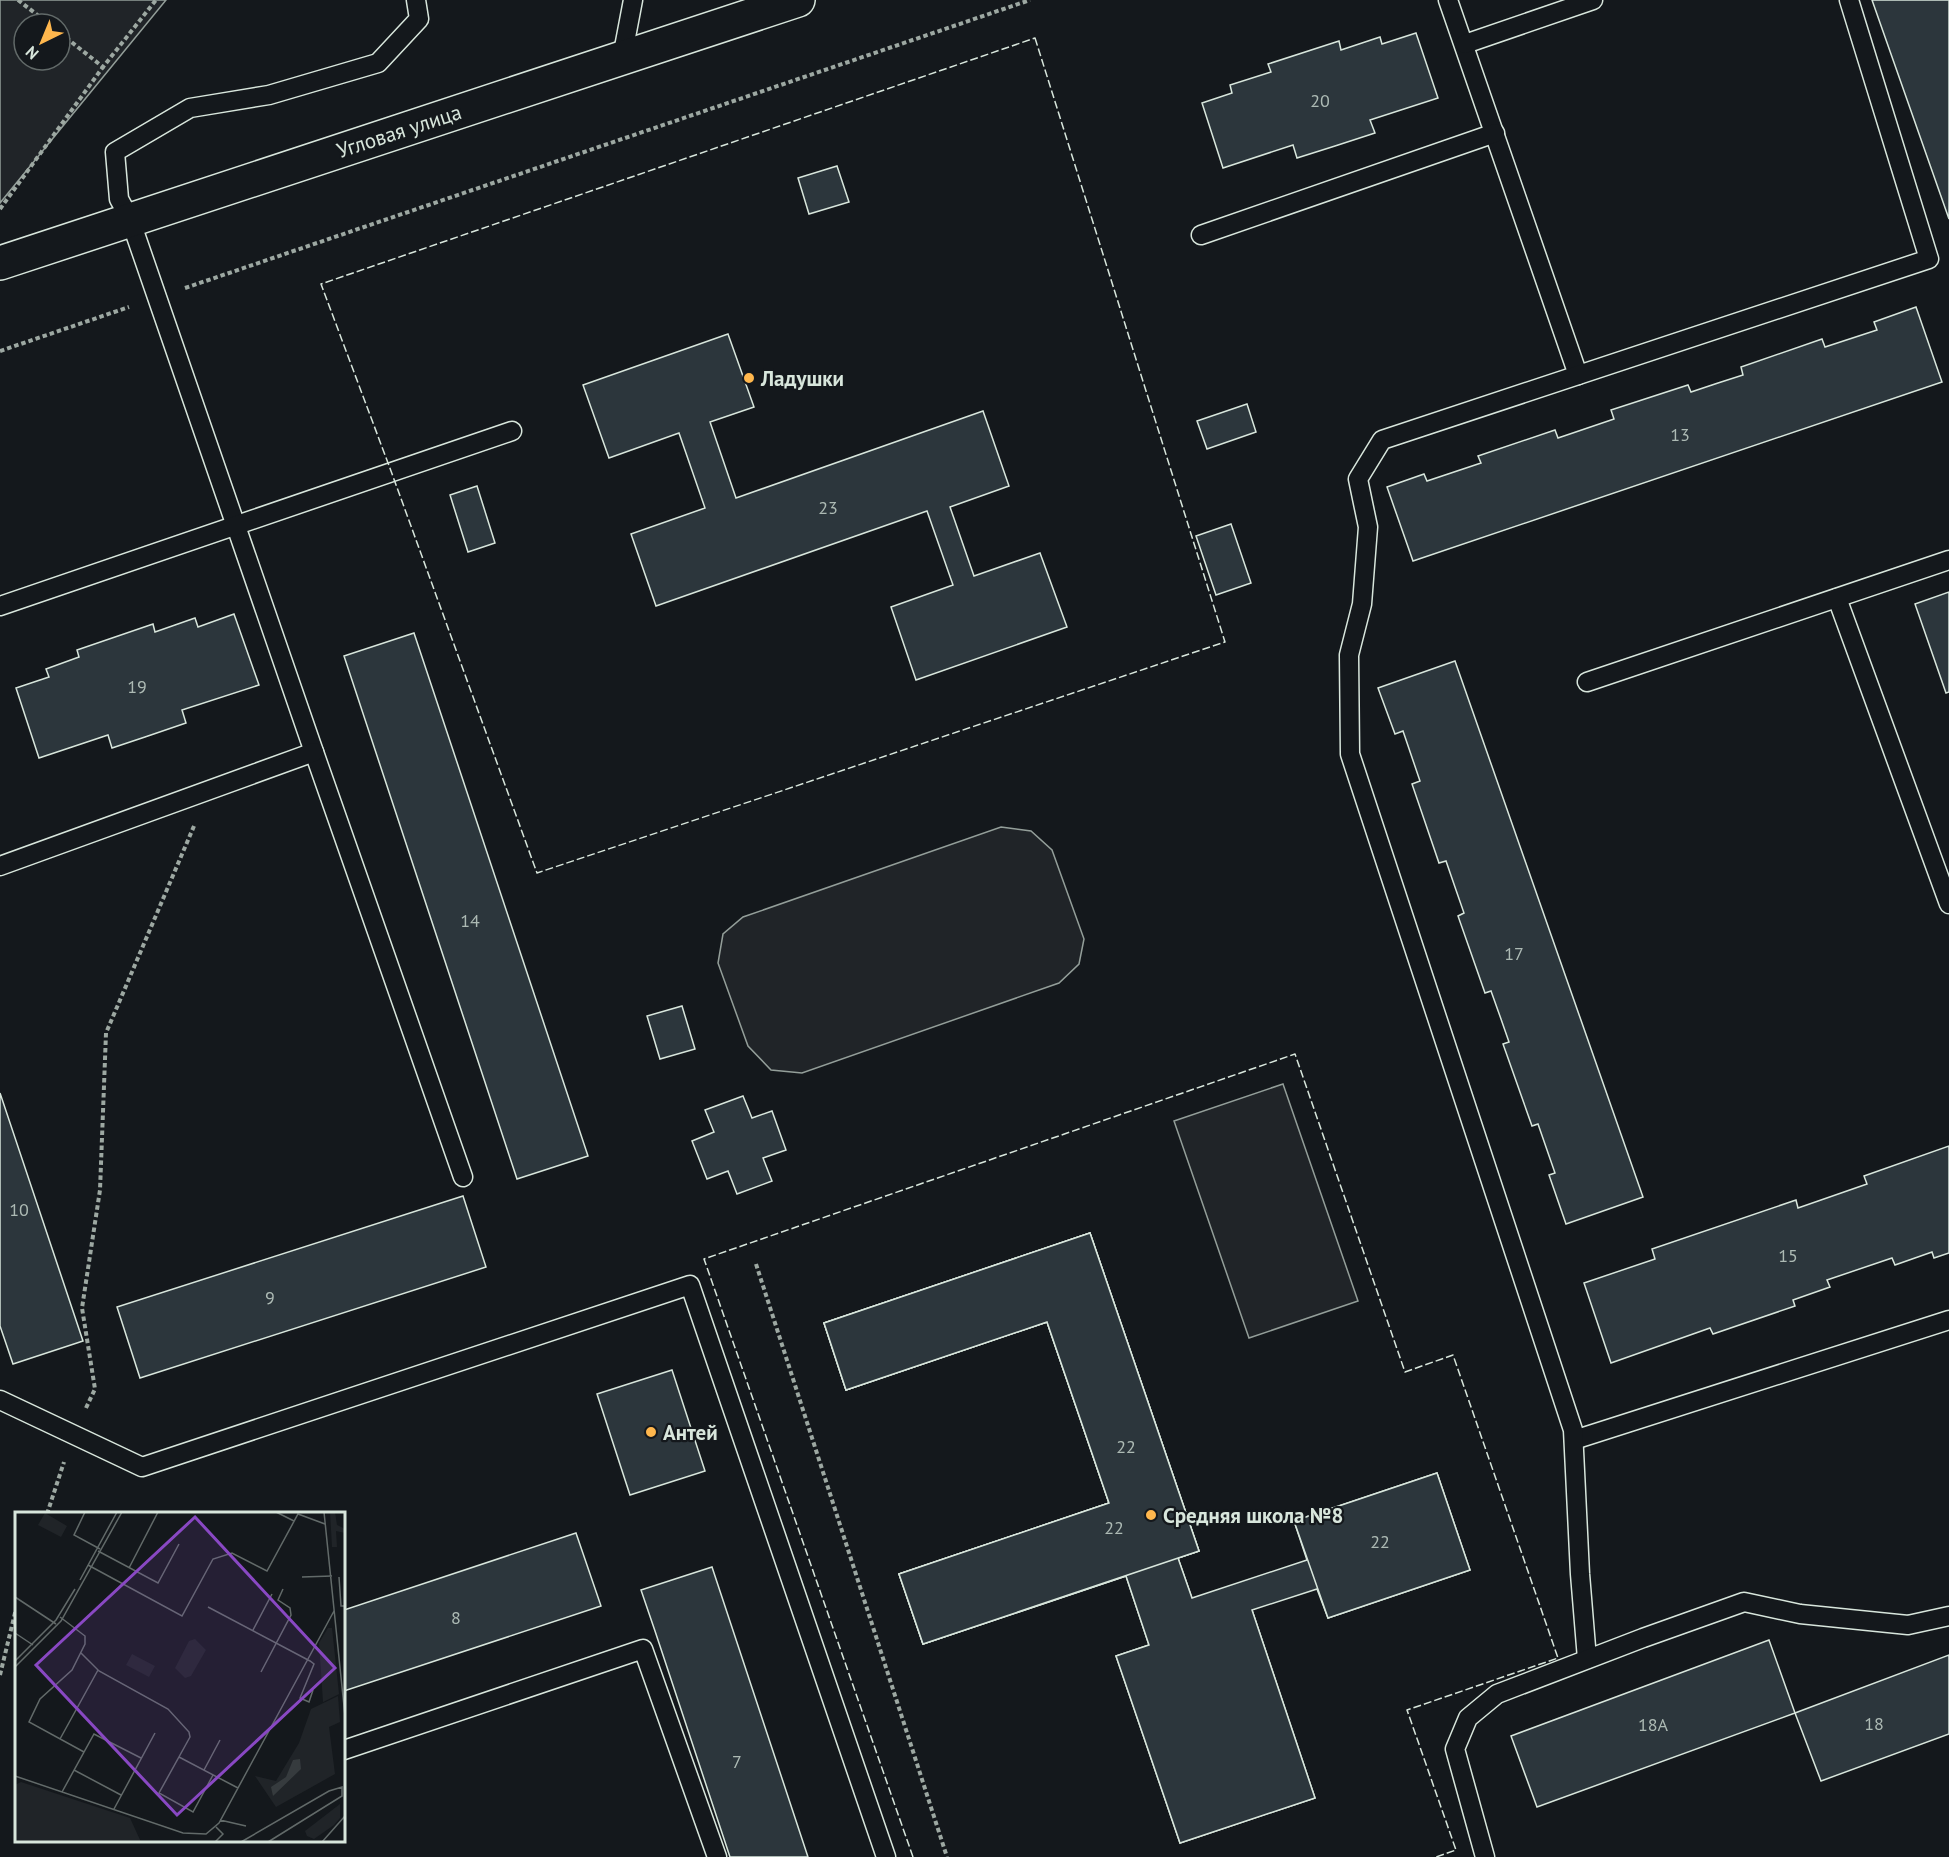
<svg xmlns="http://www.w3.org/2000/svg" width="1949" height="1857" viewBox="0 0 1949 1857" font-family="'PT Sans',sans-serif">
	<rect width="100%" height="100%" fill="#14181c"/>
	<g fill="#202428" stroke="#939e99" stroke-width="1.5" fill-rule="evenodd">
		<path d="M0,0h166l-166,203zM24,24h36v36h-36z"/>
		<path d="M1001,827l30,4 21,19 32,89 -5,25 -20,19 -257,90 -31,-3 -23,-24 -30,-83 5,-29 20,-17z"/>
		<path d="M1283,1084l75,217 -109,37 -75,-217z"/>
	</g>
	<g fill="#2c363c" stroke="#d8e6dc" stroke-width="1.5">
		<path d="M1872,0h77v219l-19,-54z"/>
		<path d="M1416,33l22,65 -68,22 5,13 -40,13 -38,12 -4,-13 -70,23 -21,-65 30,-10 -2,-8 41,-13 -3,-8 71,-23 2,9 39,-13 2,7z"/>
		<path d="M837,166l12,36 -40,12 -11,-36z"/>
		<path d="M1916,307l26,75 -529,179 -26,-74 37,-13 3,7 54,-18 -3,-7 77,-26 3,8 56,-19 -3,-9 77,-25 3,7 27,-9 25,-8 -2,-8 81,-28 3,8 52,-17 -3,-8z"/>
		<path d="M728,334l26,73 -44,15 26,76 247,-87 26,75 -59,21 24,69 66,-23 27,74 -151,53 -25,-73 62,-22 -26,-74 -271,95 -25,-72 74,-26 -26,-75 -70,25 -26,-73z"/>
		<path d="M1247,404l9,28 -49,17 -10,-28z"/>
		<path d="M477,486l18,57 -27,9 -18,-57z"/>
		<path d="M1231,524l20,59 -35,12 -20,-59z"/>
		<path d="M1949,592v100l-3,1 -31,-89z"/>
		<path d="M234,614l25,71 -77,25 4,13 -41,14 -33,11 -4,-13 -69,23 -23,-70 33,-11 -3,-8 33,-12 -2,-7 76,-26 2,8 40,-14 3,9z"/>
		<path d="M414,633l174,523 -71,23 -173,-523z"/>
		<path d="M1455,661l188,536 -77,27 -17,-49 6,-2 -17,-49 -6,2 -29,-82 6,-2 -8,-23 -10,-28 -6,2 -27,-77 6,-3 -8,-23 -10,-29 -7,2 -27,-79 8,-3 -17,-50 -8,3 -17,-46z"/>
		<path d="M682,1006l13,43 -35,10 -13,-43z"/>
		<path d="M0,1093l83,248 -70,23 -13,-38z"/>
		<path d="M743,1096l9,22 20,-7 14,39 -23,8 9,23 -35,13 -9,-23 -21,8 -15,-38 22,-9 -9,-22z"/>
		<path d="M1949,1146v107l-15,5 -2,-6 -37,13 -3,-7 -65,22 3,7 -37,13 2,6 -82,28 -3,-6 -99,35 -27,-80 71,-24 -3,-10 144,-49 2,8 69,-24 -3,-8z"/>
		<path d="M463,1196l23,71 -346,111 -23,-71z"/>
		<path d="M1090,1233l109,318 -21,7 24,69 50,-17 63,188 -135,45 -64,-187 33,-11 -23,-69 -203,68 -24,-70 210,-71 -62,-181 -201,68 -22,-67z"/>
		<path d="M1090,1233l109,318 -21,7 14,40 115,-38 -13,-39 143,-48 33,97 -142,48 -11,-29 -65,21 63,188 -135,45 -64,-187 33,-11 -23,-69 -203,68 -24,-70 210,-71 -62,-181 -201,68 -22,-67z"/>
		<path d="M1090,1233l109,318 -276,93 -24,-70 210,-71 -62,-181 -201,68 -22,-67z"/>
		<path d="M672,1370l33,101 -75,24 -33,-101z"/>
		<path d="M1437,1473l33,97 -142,48 -34,-97z"/>
		<path d="M576,1533l25,73 -257,85v-81z"/>
		<path d="M712,1567l96,290h-78l-75,-226 -14,-41z"/>
		<path d="M1769,1640l26,73 -258,94 -26,-71z"/>
		<path d="M1949,1655v79l-128,47 -26,-68z"/>
	</g>
	<g fill="none" stroke-linecap="round" stroke-linejoin="round">
		<defs>
			<g id="service">
				<path d="M416,0l3,19 -41,44 -109,32 -79,13 -75,44 4,47 11,20 184,533 149,425"/>
				<path d="M1448,0l130,375"/>
				<path d="M1465,44l128,-44"/>
				<path d="M622,58l11,-58"/>
				<path d="M1201,235l294,-102"/>
				<path d="M1837,598l112,306"/>
				<path d="M0,606l512,-175"/>
				<path d="M1587,682l362,-122"/>
				<path d="M0,866l314,-114"/>
				<path d="M0,1400l142,67 548,-182 196,572"/>
				<path d="M1574,1440l375,-120"/>
				<path d="M1587,1659l-7,-85 -7,-144 -223,-676 -1,-99 13,-51 6,-77 -10,-48 24,-39 547,-181 -80,-259"/>
				<path d="M344,1750l299,-101 74,208"/>
				<path d="M1485,1857l-30,-108 13,-31 29,-24 146,-56 101,-36 56,12 108,11 41,-9"/>
			</g>
			<path id="minor" d="M0,263l798,-263"/>
		</defs>
		<use href="#service" stroke="#d8e6dc" stroke-width="21"/>
		<use href="#minor" stroke="#d8e6dc" stroke-width="36"/>
		<g stroke="#9da8a2" stroke-width="4" stroke-dasharray="4.5 3" stroke-linecap="butt">
			<path d="M18,0l31,24"/>
			<path d="M60,33l43,34 53,-67"/>
			<path d="M0,209l103,-142"/>
			<path d="M185,288l845,-288"/>
			<path d="M0,351l129,-44"/>
			<path d="M756,1264l191,593"/>
			<path d="M86,1408l9,-19 -13,-81 18,-118 6,-157 88,-207"/>
			<path d="M47,1514l17,-52"/>
			<path d="M0,1675l16,-66"/>
		</g>
		<use href="#service" stroke="#14181c" stroke-width="18"/>
		<use href="#minor" stroke="#14181c" stroke-width="33"/>
		<g stroke="#d8e6dc" stroke-width="1.5" stroke-dasharray="8 3" stroke-linecap="butt">
			<path d="M1035,38l190,604 -688,231 -146,-402 -70,-187z"/>
			<path d="M913,1857l-209,-598 591,-205 110,318 48,-17 105,303 -151,52 49,140 -20,7"/>
		</g>
	</g>
	<g fill="#ffb74d" stroke="#14181c" stroke-width="2">
		<circle cx="749" cy="378" r="6"/>
		<circle cx="651" cy="1432" r="6"/>
		<circle cx="1151" cy="1515" r="6"/>
	</g>
	<g text-anchor="middle" dominant-baseline="central" stroke-width="4.5" stroke-linejoin="round" paint-order="stroke">
		<g font-size="18" fill="#adbab4">
			<text x="1320" y="100">20</text>
			<text x="1680" y="434">13</text>
			<text x="828" y="507">23</text>
			<text x="137" y="686">19</text>
			<text x="470" y="920">14</text>
			<text x="1514" y="953">17</text>
			<text x="19" y="1209">10</text>
			<text x="1788" y="1255">15</text>
			<text x="270" y="1297">9</text>
			<text x="1126" y="1446">22</text>
			<text x="1114" y="1527">22</text>
			<text x="1380" y="1541">22</text>
			<text x="456" y="1617">8</text>
			<text x="1874" y="1723">18</text>
			<text x="1653" y="1724">18А</text>
			<text x="737" y="1761">7</text>
		</g>
		<g font-size="21" fill="#d8e6dc" stroke="#14181c">
			<text transform="translate(399 131) rotate(-18)">Угловая улица</text>
		</g>
		<g font-size="21" font-weight="bold" fill="#d8e6dc" stroke="#14181c" text-anchor="start">
			<text x="761" y="378">Ладушки</text>
			<text x="663" y="1432">Антей</text>
			<text x="1163" y="1515">Средняя школа №8</text>
		</g>
	</g>
	<g transform="translate(15 1512)">
		<rect width="330" height="330" fill="#14181c"/>
		<path d="M315,0h5l2,13 8,4v4l-9,-2 1,16h-5zM30,1l22,13 -6,11 -23,-12zM313,116h4l7,66 -16,8 -4,-59zM180,127l11,11 -15,26 -6,2 -10,-10 14,-27zM117,142l23,12 -6,11 -23,-12zM323,184l2,26 -11,5 6,47 -59,33 -21,-31 21,5 23,-38 12,-34zM6,270l109,36 11,24h-126v-57zM325,292v14l-6,7 -20,14 -7,-3 -2,-5z" fill="#202428"/>
		<path d="M285,247l1,10 -28,27 -2,-9 15,-10 7,-17z" fill="#363b3e"/>
		<path fill="none" stroke="#626a69" stroke-width="1.5" d="M70,0l-11,23 26,14M261,0l18,9M309,0l21,204M83,39l60,32 21,-39M73,53l94,51 31,-57 19,-6 35,18 31,-57 27,10M114,56l29,-56M287,65l30,-1M324,65l2,29h4M65,68l37,-68M0,85l41,27M193,95l102,54 4,3 -14,34 9,4 4,-12M45,105l25,19v8l-13,26 -32,29 -11,23 55,30M238,118l19,-36M0,121l18,12M66,141l18,18 69,38 21,23 1,5 -31,56 34,19 20,-37M0,149l41,-41 19,-31M0,155l46,-46 61,-109M246,160l30,-57 -1,-7 -12,-8 5,-11M45,227l38,-69M164,245l59,31M59,258l47,25M189,258l16,-30M0,264l168,57 23,1 13,-11 115,-212M47,280l32,-58 47,24M99,297l41,-76M205,308l26,6M200,330l8,-8 -7,-7M226,330l88,-51 13,-4v9l-74,46M307,330l23,-26"/>
		<path fill="#8948c3" fill-opacity="0.15" stroke="#8948c3" stroke-width="3" d="M180,5l140,151 -158,147 -141,-150z"/>
		<rect width="330" height="330" fill="none" stroke="#d8e6dc" stroke-width="3"/>
	</g>
	<g transform="translate(42 42) rotate(223)"><circle r="28" fill="#14181c" stroke="#626a69" stroke-width="1.5"/>
	<path d="M0-4.5L10 22L0 15L-10 22Z" fill="#ffb74d"/>
	<text y="-9" font-size="16" font-weight="bold" text-anchor="middle" fill="#d8e6dc">N</text>
	</g>
</svg>
